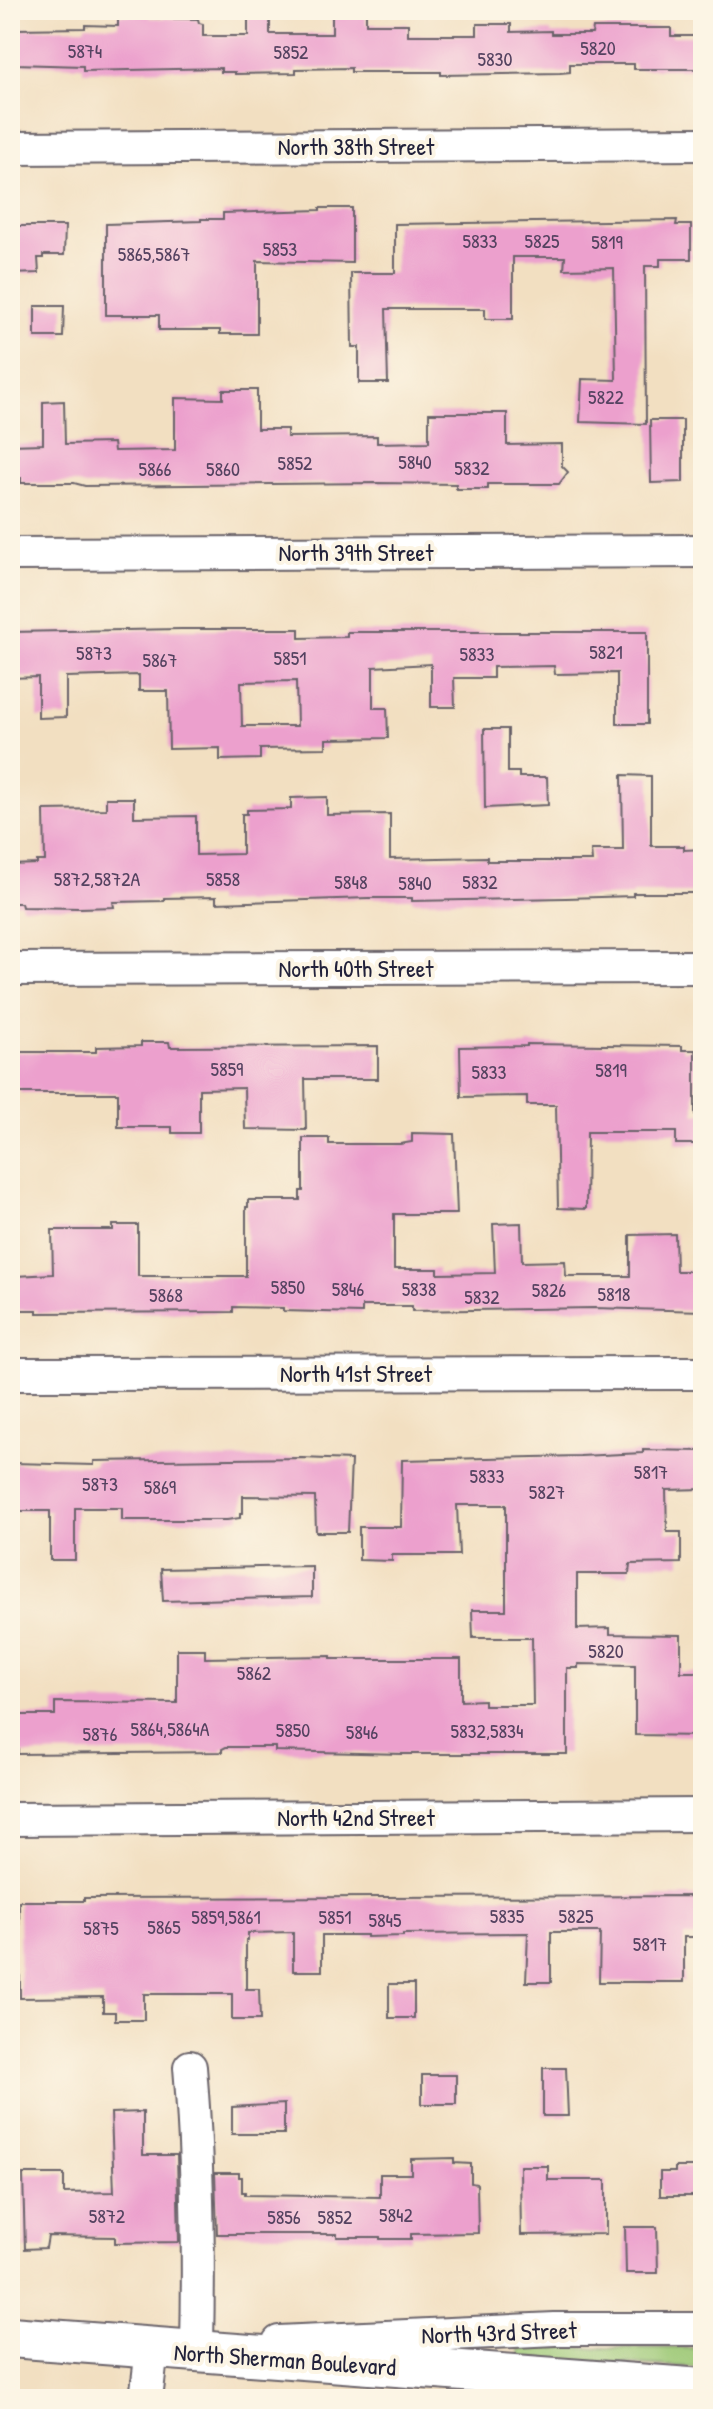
<svg xmlns="http://www.w3.org/2000/svg" width="713" height="2409" viewBox="0 0 713 2409" font-family="'Patrick Hand',sans-serif">
	<rect width="100%" height="100%" fill="#fcf5e5"/>
	<filter id="ink" filterUnits="userSpaceOnUse"><feTurbulence type="fractalNoise" baseFrequency=".0125" numOctaves="2"/><feDisplacementMap in="SourceGraphic" scale="16" xChannelSelector="R" yChannelSelector="G"/><feConvolveMatrix kernelMatrix="1 2 1 2 8 2 1 2 1" color-interpolation-filters="sRGB"/></filter>
	<filter id="wash" filterUnits="userSpaceOnUse"><feTurbulence type="fractalNoise" baseFrequency=".006" numOctaves="4" result="noise"/><feDisplacementMap in="SourceGraphic" scale="32" xChannelSelector="R" yChannelSelector="G"/><feGaussianBlur stdDeviation="1.8" result="paint"/><feColorMatrix in="noise" values="0 0 0 0 0 0 0 0 0 0 0 0 0 0 0 0 0 1.4 0 .05"/><feComposite in="paint" operator="in"/></filter>
	<g filter="url(#wash)">
		<rect width="100%" height="100%" fill="#f2dfc1"/>
		<path fill="#9bc875" stroke="#5e7558" stroke-width="2" d="M519,2348h184v20l-183,-10z"/>
		<g id="blocks">
			<g fill="#eca0cd" fill-rule="evenodd">
				<path d="M248,10h22v24h62v-24h34v14h42v11h69v-11h34v8l40,-1v3h41l1,-6h78v8h32v33h-69v-5h-64v8l-10,1 -119,2v-3h-90v-4l-55,1v4l-61,1v-2h-14v-4l-138,3v-5l-68,-2v-35l70,-1v-3l33,1v-11h32v3l48,1 1,4 4,1v12h45z"/>
				<path d="M320,208h32v55l-95,-2v73h-37v-4h-61v-15h-53v-91l95,-3v-2h22v-6l97,-3z"/>
				<path d="M677,220l-1,5h15v34h-31v7h-15l1,158 -66,-2 2,-43 34,1 -2,-112 -50,1 1,-12h-52v62h-28v-10h-99l2,74h-29v-36h-7l-1,-74h44v-49z"/>
				<path d="M10,226h55l-1,29h-21v3h-5l1,15 -29,1z"/>
				<path d="M35,306h29l-1,31h-28z"/>
				<path d="M223,390h34v39h30v8l90,-1v7l52,-1v-29h78v32l55,-1v22l6,6 -9,12h-71v5h-32v-5l-79,-1 -292,3 -11,-3h-53v-5h-11v-33l33,-1v-42l21,-1 1,43 48,-1 1,8 61,-1v-52l48,1z"/>
				<path d="M650,420h33v62l-32,1z"/>
				<path d="M181,629h118v9l48,-1v-5h300v92h-30v-51l-62,1 -1,-8 -61,1v11h-39l1,29h-24v-43l-58,3v41h14l1,30 -62,1v9l-66,1v10l-40,1v-12l-51,1 -1,-58h-29v-16l-73,2v40l-28,1v-41l-28,1v-46zM296,681l1,45h-55l-1,-44z"/>
				<path d="M484,729h24v43h11v5h28l1,28 -63,3z"/>
				<path d="M622,775l29,1v70h33v4l19,-1v44h-70v3l-67,2 -154,3v-3h-44l-152,5v-6l-52,1v3l-51,1 1,5 -35,1 -57,-1 -1,-4h-10l-1,-38 27,-1v-3h8l-1,-51 62,-1v-11h28v19l62,-1v39l46,-1v-40h5v-4l44,-1v-11l36,-1v18l63,-1v45l97,-2v4h105l-1,-11h32z"/>
				<path d="M141,1042h28l1,5 208,-1v33h-73l1,51 -61,-1 -1,-41 -45,1v44h-27v-6h-54v-34h-98v-5l-7,-1v-35h83v-5l45,-1z"/>
				<path d="M527,1044l155,2v4h13v64l8,-1v31h-27v-12h-89l-1,77 -28,-1 -2,-103h-29v-9l-66,1 -1,-50 67,-1z"/>
				<path d="M412,1133l42,1 3,80h-63v55h44v5l57,-1 -2,-49 28,-1 1,39 43,-1 1,15h64v-41l45,-1 1,37h27v40l-109,-3 -182,3v-5h-50v7l-79,-2v-3l-50,-1v5l-196,1v-3h-21v-34l37,-2 -1,-44h61v-5h25v51h108v-69h2v-7h52v-9h3v-53h26v6h71l12,-2z"/>
				<path d="M643,1450l60,1v38l-37,1 1,42h14v31l-51,1 -1,10h-52v55l33,-1v6l71,1v37h22v64l-68,-1v-70l-57,-1v4h-11v86h-164l-128,-3v-4h-49l-4,2v3l-204,2v-39h37v-13l122,1v-54h28v9l126,-2v3h130v42l23,-1v5h49l-1,-67h-59l-1,-28h34v-105h-49l2,50h-67v6l-33,-1v-33h42l1,-67 178,-4 63,-3z"/>
				<path d="M302,1458l49,2 -3,72h-32l-1,-35 -72,-1v17h-3v5l-13,2h-105v-12h-47v52h-25v-49h-35l-2,-48 81,2v-4z"/>
				<path d="M312,1566v31l-149,4 -2,-32z"/>
				<path d="M703,1896v41h-19v45h-85l1,-50h-49v50h-25l2,-49 -125,1v2l-36,1v-2h-45v36h-29v-39l-45,1v7h-2v49h13l1,31h-28v-26h-88v26h-29v-8h-12v-15l-83,1 -1,-97h65v-3z"/>
				<rect x="389" y="1984" width="25" height="34"/>
				<path d="M543,2068h23l2,48h-25z"/>
				<rect x="422" y="2075" width="34" height="29"/>
				<path d="M284,2104v30h-52v-27z"/>
				<path d="M143,2112v43h34l2,87 -64,1v-6l-67,-1 -2,12 -21,1 -2,-75h41v19l50,-1 -3,-79z"/>
				<path d="M454,2158v5l17,1v19l6,1 1,49 -67,1v5h-31v-2h-43v-3h-120l-2,-61h24v4h3v15h3v3l135,2v-23h31v-15z"/>
				<path d="M520,2166h28v14h58v54l-85,1z"/>
				<path d="M675,2167h22v29h-37v-24h15z"/>
				<path d="M625,2227h32l1,46h-32z"/>
			</g>
		</g>
	</g>
	<g filter="url(#ink)">
		<use href="#blocks" fill-opacity="0" stroke="#6b646a" stroke-width="2"/>
		<g fill="none" stroke-linecap="round" stroke-linejoin="round">
			<defs>
				<g id="minor">
					<path d="M10,148l693,-4"/>
					<path d="M10,554l693,-3"/>
					<path d="M10,969l693,-2"/>
					<path d="M10,1374l693,-1"/>
					<path d="M10,1819l693,-4"/>
					<path d="M190,2067c8,93 9,186 7,279"/>
					<path d="M279,2342l276,-13h148"/>
					<path d="M146,2399l6,-50 24,-1"/>
				</g>
				<path id="major" d="M10,2337l693,52"/>
			</defs>
			<use href="#minor" stroke="#6b646a" stroke-width="36"/>
			<use href="#major" stroke="#6b646a" stroke-width="44"/>
			<use href="#minor" stroke="#fff" stroke-width="32"/>
			<use href="#major" stroke="#fff" stroke-width="40"/>
		</g>
	</g>
	<g text-anchor="middle" dominant-baseline="central" stroke-width="8" stroke-linejoin="round" paint-order="stroke">
		<g font-size="20" fill="#544260">
			<text x="598" y="47">5820</text>
			<text x="85" y="50">5874</text>
			<text x="291" y="51">5852</text>
			<text x="495" y="58">5830</text>
			<text x="480" y="240">5833</text>
			<text x="542" y="240">5825</text>
			<text x="607" y="241">5819</text>
			<text x="280" y="248">5853</text>
			<text x="154" y="253">5865,5867</text>
			<text x="606" y="396">5822</text>
			<text x="415" y="461">5840</text>
			<text x="295" y="462">5852</text>
			<text x="472" y="467">5832</text>
			<text x="155" y="468">5866</text>
			<text x="223" y="468">5860</text>
			<text x="606" y="651">5821</text>
			<text x="94" y="652">5873</text>
			<text x="477" y="653">5833</text>
			<text x="290" y="657">5851</text>
			<text x="160" y="659">5867</text>
			<text x="97" y="878">5872,5872A</text>
			<text x="223" y="878">5858</text>
			<text x="351" y="881">5848</text>
			<text x="480" y="881">5832</text>
			<text x="415" y="882">5840</text>
			<text x="227" y="1068">5859</text>
			<text x="611" y="1069">5819</text>
			<text x="489" y="1071">5833</text>
			<text x="288" y="1286">5850</text>
			<text x="348" y="1288">5846</text>
			<text x="419" y="1288">5838</text>
			<text x="549" y="1289">5826</text>
			<text x="614" y="1293">5818</text>
			<text x="166" y="1294">5868</text>
			<text x="482" y="1296">5832</text>
			<text x="651" y="1471">5817</text>
			<text x="487" y="1475">5833</text>
			<text x="100" y="1483">5873</text>
			<text x="160" y="1486">5869</text>
			<text x="547" y="1491">5827</text>
			<text x="606" y="1650">5820</text>
			<text x="254" y="1672">5862</text>
			<text x="170" y="1728">5864,5864A</text>
			<text x="293" y="1729">5850</text>
			<text x="487" y="1730">5832,5834</text>
			<text x="362" y="1731">5846</text>
			<text x="100" y="1733">5876</text>
			<text x="507" y="1915">5835</text>
			<text x="576" y="1915">5825</text>
			<text x="226" y="1916">5859,5861</text>
			<text x="335" y="1916">5851</text>
			<text x="385" y="1919">5845</text>
			<text x="164" y="1926">5865</text>
			<text x="101" y="1927">5875</text>
			<text x="650" y="1943">5817</text>
			<text x="396" y="2214">5842</text>
			<text x="107" y="2215">5872</text>
			<text x="284" y="2216">5856</text>
			<text x="335" y="2216">5852</text>
		</g>
		<g font-size="24" fill="#22223b" stroke="#fcf5e5">
			<text x="356" y="146">North 38th Street</text>
			<text x="356" y="552">North 39th Street</text>
			<text x="356" y="968">North 40th Street</text>
			<text x="356" y="1373">North 41st Street</text>
			<text x="356" y="1817">North 42nd Street</text>
			<text transform="translate(499 2332) rotate(-2)">North 43rd Street</text>
			<text transform="translate(285 2359) rotate(4)">North Sherman Boulevard</text>
		</g>
	</g>
	<rect width="713" height="2409" fill="none" stroke="#fcf5e5" stroke-width="40"/>
</svg>
